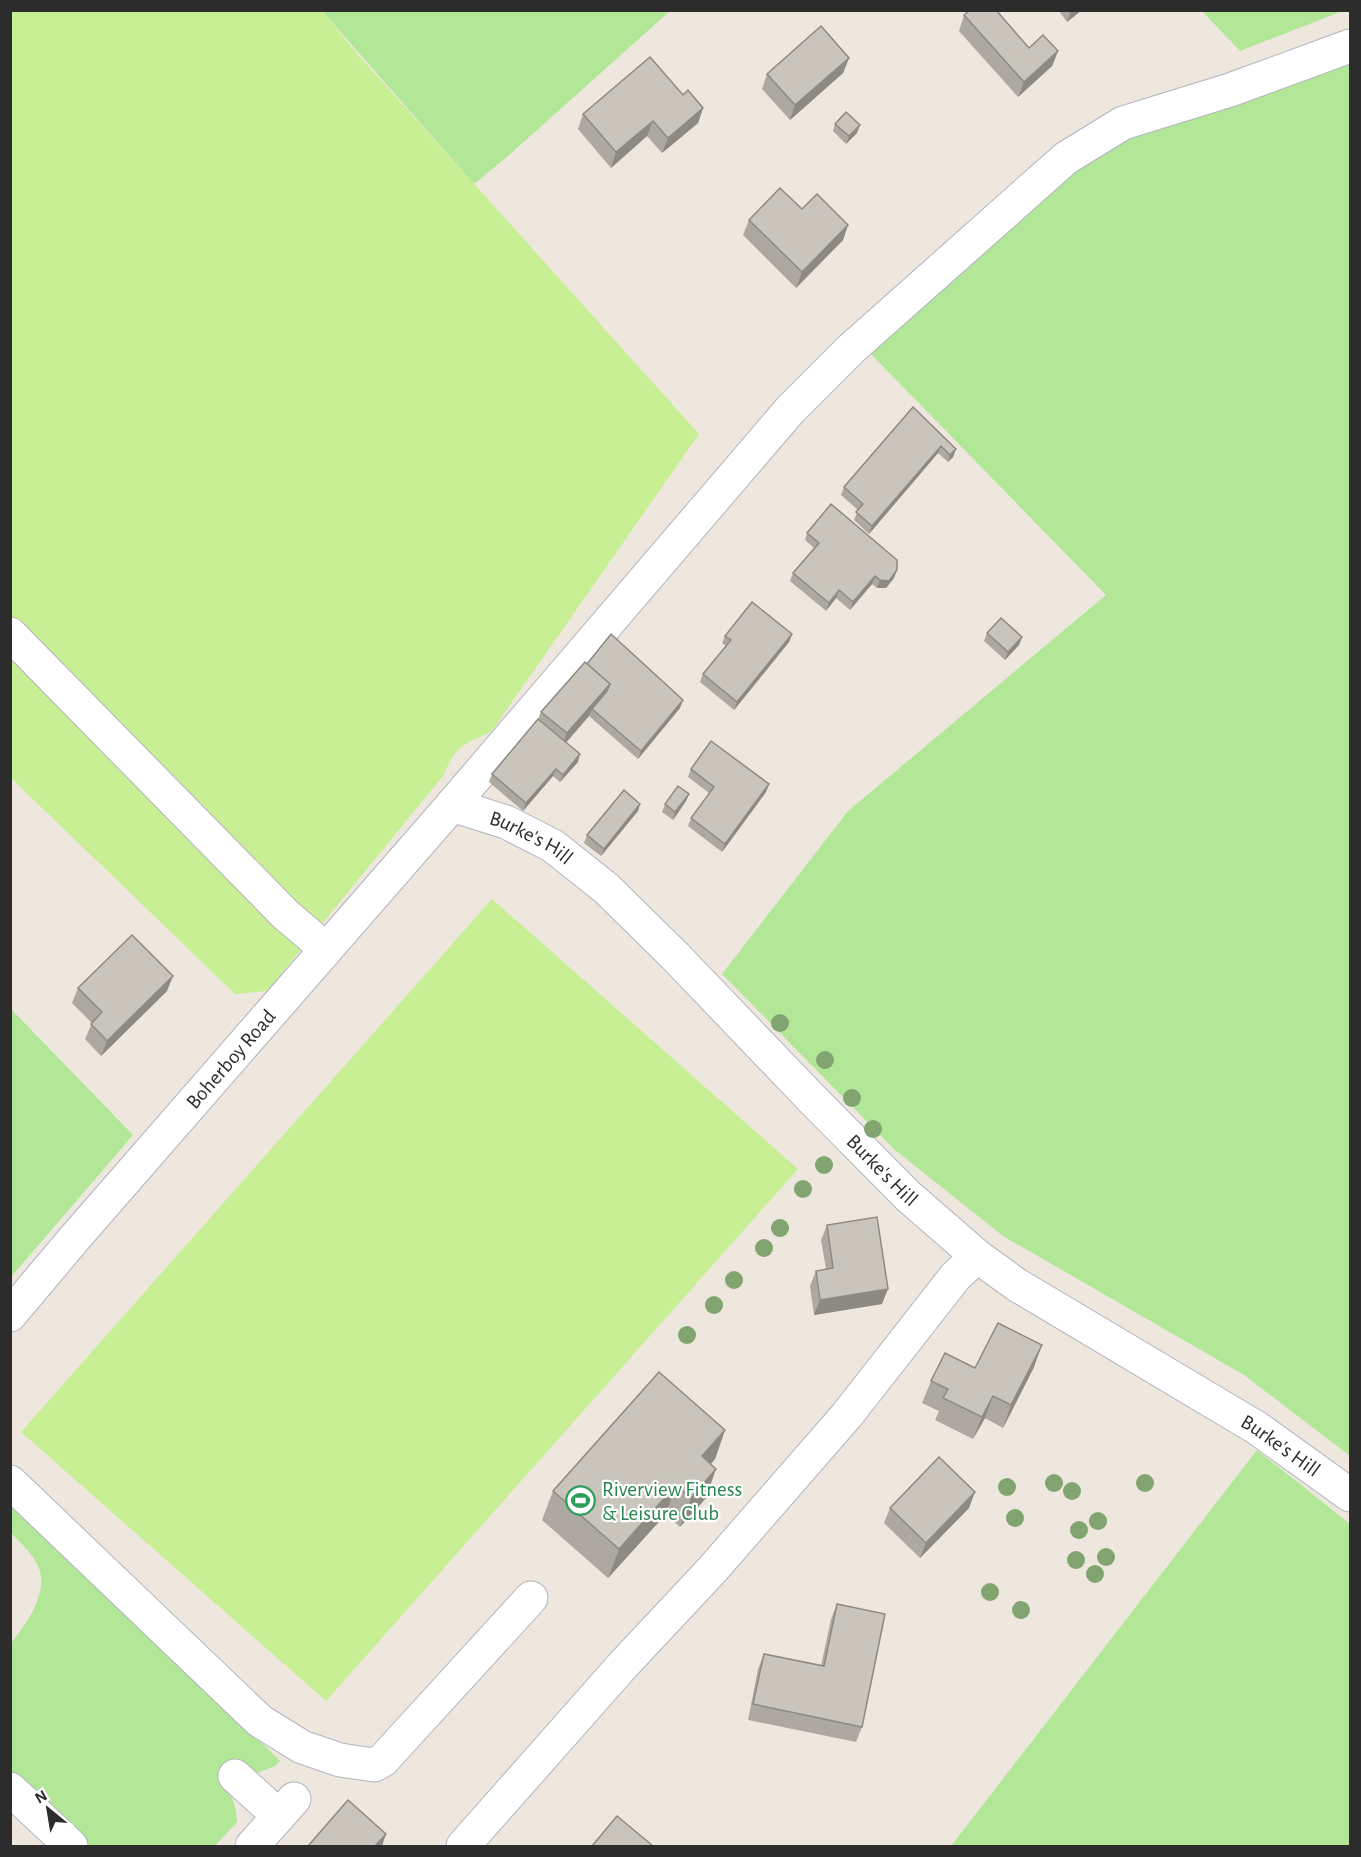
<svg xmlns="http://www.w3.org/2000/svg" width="1361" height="1857" viewBox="0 0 1361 1857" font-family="'Alegreya Sans',sans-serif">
	<rect width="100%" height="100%" fill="#eee7de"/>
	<g fill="#b3e798">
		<path d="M322,11h348l-162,145 -34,28z"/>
		<path d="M1202,11h141l-103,40z"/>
		<path d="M1350,43v1413l-106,-81 -241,-139 -108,-86 -173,-176 126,-163 258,-216 -241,-247 238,-213z"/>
		<path d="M11,1009l122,126 -122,142z"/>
		<path d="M1257,1450l93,74v322h-399z"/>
		<path d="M10,1494l270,267 -5,5 -18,7 -11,-5 -10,-10 -18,19c12,17 18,23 19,45l-22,24h-127l-77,-73v-130c15,-18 39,-52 27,-77 -7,-14 -17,-23 -27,-33z"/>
	</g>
	<g fill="#c8ef93">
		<path d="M10,11h312l38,46 339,377 -208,298c-29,13 -35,14 -48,44l-176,215 -32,3 -224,-216z"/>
		<path d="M492,899l306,270 -472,532 -305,-269z"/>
	</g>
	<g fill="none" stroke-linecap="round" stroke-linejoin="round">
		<defs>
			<g id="minor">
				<path d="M10,634l276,281 40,34"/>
				<path id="s1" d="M452,805l54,17 47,24 54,43 68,67 139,145 94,95 69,60 40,29 240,143 93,67"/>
				<path id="s2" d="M10,1315l63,-75 379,-435 338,-395 61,-61 215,-191 57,-35 107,-33 120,-44"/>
				<path d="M10,1482l250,239 42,26 38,13 34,5 9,-5 148,-162"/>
				<path d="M235,1776l44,40"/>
				<path d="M10,1789l61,57"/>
				<path d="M252,1846l42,-47"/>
				<path d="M463,1846l160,-181 89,-95 135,-155 108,-138 22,-21"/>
			</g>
		</defs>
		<use href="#minor" stroke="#b2b4c0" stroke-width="35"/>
		<use href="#minor" stroke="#fff" stroke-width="33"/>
	</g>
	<g fill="#82a471">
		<circle cx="780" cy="1023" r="9"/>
		<circle cx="825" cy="1060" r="9"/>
		<circle cx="852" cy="1098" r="9"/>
		<circle cx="873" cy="1129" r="9"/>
		<circle cx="824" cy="1165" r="9"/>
		<circle cx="803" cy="1189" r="9"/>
		<circle cx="780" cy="1228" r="9"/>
		<circle cx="764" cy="1248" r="9"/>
		<circle cx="734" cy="1280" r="9"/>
		<circle cx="714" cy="1305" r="9"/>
		<circle cx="687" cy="1335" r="9"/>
		<circle cx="1054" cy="1483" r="9"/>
		<circle cx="1145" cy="1483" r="9"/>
		<circle cx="1007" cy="1487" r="9"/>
		<circle cx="1072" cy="1491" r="9"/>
		<circle cx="1015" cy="1518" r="9"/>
		<circle cx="1098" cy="1521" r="9"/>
		<circle cx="1079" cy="1530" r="9"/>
		<circle cx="1106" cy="1557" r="9"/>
		<circle cx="1076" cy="1560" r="9"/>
		<circle cx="1095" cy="1574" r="9"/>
		<circle cx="990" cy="1592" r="9"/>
		<circle cx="1021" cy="1610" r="9"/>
	</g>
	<g fill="#ada9a2">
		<path d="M1058,10h24l-15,12z"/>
		<path d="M964,15l65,33 29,3 -6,15 -34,31 -59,-66z"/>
		<path d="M849,58l-6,15 -53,47 -28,-31 5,-15z"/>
		<path d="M683,95l20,13 -5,15 -36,30 -15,-17 -36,32 -33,-39 5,-15z"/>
		<path d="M835,124l22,9 -11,11 -13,-13z"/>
		<path d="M802,209l46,16 -5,15 -47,48 -53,-53 6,-15z"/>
		<path d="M913,407l43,42 -3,8 -5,5 -10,-9 -69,81 -15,-14 4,-10 -17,-15 3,-8z"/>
		<path d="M807,533l87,45 -8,10h-9l-5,-4 -22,26 -14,-12 -10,13 -36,-30 3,-8 21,-25 -9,-8z"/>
		<path d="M987,633l35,4 -3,8 -14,15 -21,-19z"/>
		<path d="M792,634l-3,8 -55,68 -34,-28 3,-8 23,-28 -4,-3 3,-7z"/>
		<path d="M587,664l93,44 -42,51 -49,-43 -23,27 12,19 -18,20 -7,-6 -30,35 -34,-29 3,-8 46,-55 3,-7z"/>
		<path d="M691,769l78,15 -3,8 -44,60 -34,-26 3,-8 18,-25 -21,-16z"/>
		<path d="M689,794l-3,7 -13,19 -11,-8 3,-8z"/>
		<path d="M640,804l-2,7 -37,45 -17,-13 3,-8z"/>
		<path d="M78,988l89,3 -66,65 -16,-17 7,-16 -20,-20z"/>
		<path d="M827,1225l55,79 -68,11 -4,-29 6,-15 10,-2 -5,-29z"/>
		<path d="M1034,1367l-31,61 -18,-10 -12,21 -38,-19 4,-9 -17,-8 9,-22 44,-13z"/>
		<path d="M725,1430l-10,29 -4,5 -5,34 -26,29 -14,-13 -58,64 -66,-58 11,-29z"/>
		<path d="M890,1508h79l-49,50 -36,-35z"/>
		<path d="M837,1604l25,123 -6,15 -108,-22 10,-51 6,-15 57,12 10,-47z"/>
	</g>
	<g fill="#8d8a84">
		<path d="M1071,10h11l-15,12z"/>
		<path d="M1058,51l-6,15 -34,31 6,-15z"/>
		<path d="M849,58l-6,15 -53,47 5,-15z"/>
		<path d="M703,108l-5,15 -36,30 6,-15z"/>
		<path d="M653,121l-6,15 -36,32 5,-16z"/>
		<path d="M860,125l-3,8 -11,11 3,-8z"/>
		<path d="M848,225l-5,15 -47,48 6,-16z"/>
		<path d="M941,446l-3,7 -69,81 3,-8z"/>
		<path d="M956,449l-3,8 -5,5 2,-7z"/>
		<path d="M897,570l-3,8 -8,10h-9l3,-8z"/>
		<path d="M875,576l-3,8 -22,26 3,-8z"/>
		<path d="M839,590l-3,8 -10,13 3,-8z"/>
		<path d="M792,634l-3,8 -55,68 3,-8z"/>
		<path d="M1022,637l-3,8 -14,15 3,-8z"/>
		<path d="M610,684l-6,15 -12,10 -3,7 -28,32 6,-15z"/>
		<path d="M683,700l-3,8 -42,51 3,-8z"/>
		<path d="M580,754l-2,8 -18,20 3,-7z"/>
		<path d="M556,769l-3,7 -30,35 3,-8z"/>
		<path d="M769,784l-3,8 -44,60 3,-8z"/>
		<path d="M689,794l-3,7 -13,19 2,-8z"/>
		<path d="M640,804l-2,7 -37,45 3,-7z"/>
		<path d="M173,976l-6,15 -66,65 6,-15z"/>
		<path d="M888,1289l-6,15 -68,11 6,-15z"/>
		<path d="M1042,1345l-8,22 -31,61 8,-23z"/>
		<path d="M993,1396l-8,22 -12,21 9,-22z"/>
		<path d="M725,1430l-10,29 -23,26 10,-29z"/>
		<path d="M716,1469l-10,29 -26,29 11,-29z"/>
		<path d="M676,1485l-10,29 -58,64 11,-29z"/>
		<path d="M975,1492l-6,16 -49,50 6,-15z"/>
		<path d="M386,1834l-4,12h-7z"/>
	</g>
	<g fill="#c9c5bc" stroke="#8d8a84" stroke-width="1.5">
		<path d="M970,10h26l33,38 14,-13 15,16 -34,31 -60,-67z"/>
		<path d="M821,26l28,32 -54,47 -28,-31z"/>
		<path d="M650,57l33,38 5,-5 15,18 -35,30 -15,-17 -37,31 -33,-38z"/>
		<path d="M846,112l14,13 -11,11 -14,-12z"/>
		<path d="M780,188l22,21 15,-15 31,31 -46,47 -53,-52z"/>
		<path d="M913,407l43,42 -6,6 -9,-9 -69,80 -16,-14 7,-8 -19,-17z"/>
		<path d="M831,504l66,56v10l-8,11 -9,-1 -5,-4 -22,26 -14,-12 -10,13 -36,-30 26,-30 -12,-10z"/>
		<path d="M752,602l40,32 -55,68 -34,-28 28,-34 -6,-4z"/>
		<path d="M1001,618l21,19 -14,15 -21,-19z"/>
		<path d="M611,634l72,66 -42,51 -49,-42 15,-18 3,-7 -23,-20z"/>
		<path d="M585,662l25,22 -43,49 -26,-21z"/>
		<path d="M538,719l42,35 -17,21 -7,-6 -30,34 -34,-29z"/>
		<path d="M711,741l58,43 -44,60 -34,-26 23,-31 -23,-18z"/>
		<path d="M678,786l11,8 -14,18 -10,-8z"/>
		<path d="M624,790l16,14 -36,45 -17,-14z"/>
		<path d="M132,935l41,41 -66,65 -16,-17 11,-12 -24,-24z"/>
		<path d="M877,1217l11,72 -68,11 -4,-29 17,-3 -6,-43z"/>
		<path d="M998,1323l44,22 -31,60 -18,-9 -11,21 -39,-19 5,-9 -17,-8 14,-28 30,15z"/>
		<path d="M659,1372l66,58 -23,26 14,13 -25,29 -15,-13 -57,64 -66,-58z"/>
		<path d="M939,1457l36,35 -49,51 -36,-35z"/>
		<path d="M837,1604l48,10 -23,113 -109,-23 11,-50 60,12z"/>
		<path d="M348,1800l38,34 -11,12h-67z"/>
		<path d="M617,1816l36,30h-61z"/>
	</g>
	<defs>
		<symbol id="stadium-ring" viewBox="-11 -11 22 22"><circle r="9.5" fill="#fff" stroke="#2e9e5b" stroke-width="1.5"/><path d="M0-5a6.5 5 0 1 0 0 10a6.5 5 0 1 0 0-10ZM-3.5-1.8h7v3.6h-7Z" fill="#2e9e5b"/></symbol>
	</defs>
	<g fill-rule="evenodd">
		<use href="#stadium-ring" x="564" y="1484" width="33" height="33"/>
	</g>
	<g text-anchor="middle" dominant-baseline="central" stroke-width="4.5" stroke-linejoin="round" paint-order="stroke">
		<g font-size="21" fill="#2c2c2c" stroke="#fff">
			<text stroke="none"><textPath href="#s1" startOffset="86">Burke's Hill</textPath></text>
			<text stroke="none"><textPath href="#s2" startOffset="338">Boherboy Road</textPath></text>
			<text stroke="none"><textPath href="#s1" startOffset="572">Burke's Hill</textPath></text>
			<text stroke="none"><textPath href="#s1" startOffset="1058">Burke's Hill</textPath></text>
		</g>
		<g font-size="21" fill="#27864d" stroke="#fff" text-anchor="start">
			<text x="602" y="1489">Riverview Fitness<tspan x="602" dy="24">&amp; Leisure Club</tspan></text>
		</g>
	</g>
	<rect width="1361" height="1857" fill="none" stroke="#2c2c2c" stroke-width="24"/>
	<g transform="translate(48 1809) rotate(330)" stroke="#ffffff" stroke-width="4.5" paint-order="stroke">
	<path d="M0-4.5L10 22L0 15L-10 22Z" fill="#2c2c2c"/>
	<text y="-9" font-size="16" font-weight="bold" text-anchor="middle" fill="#2c2c2c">N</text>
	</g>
</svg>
